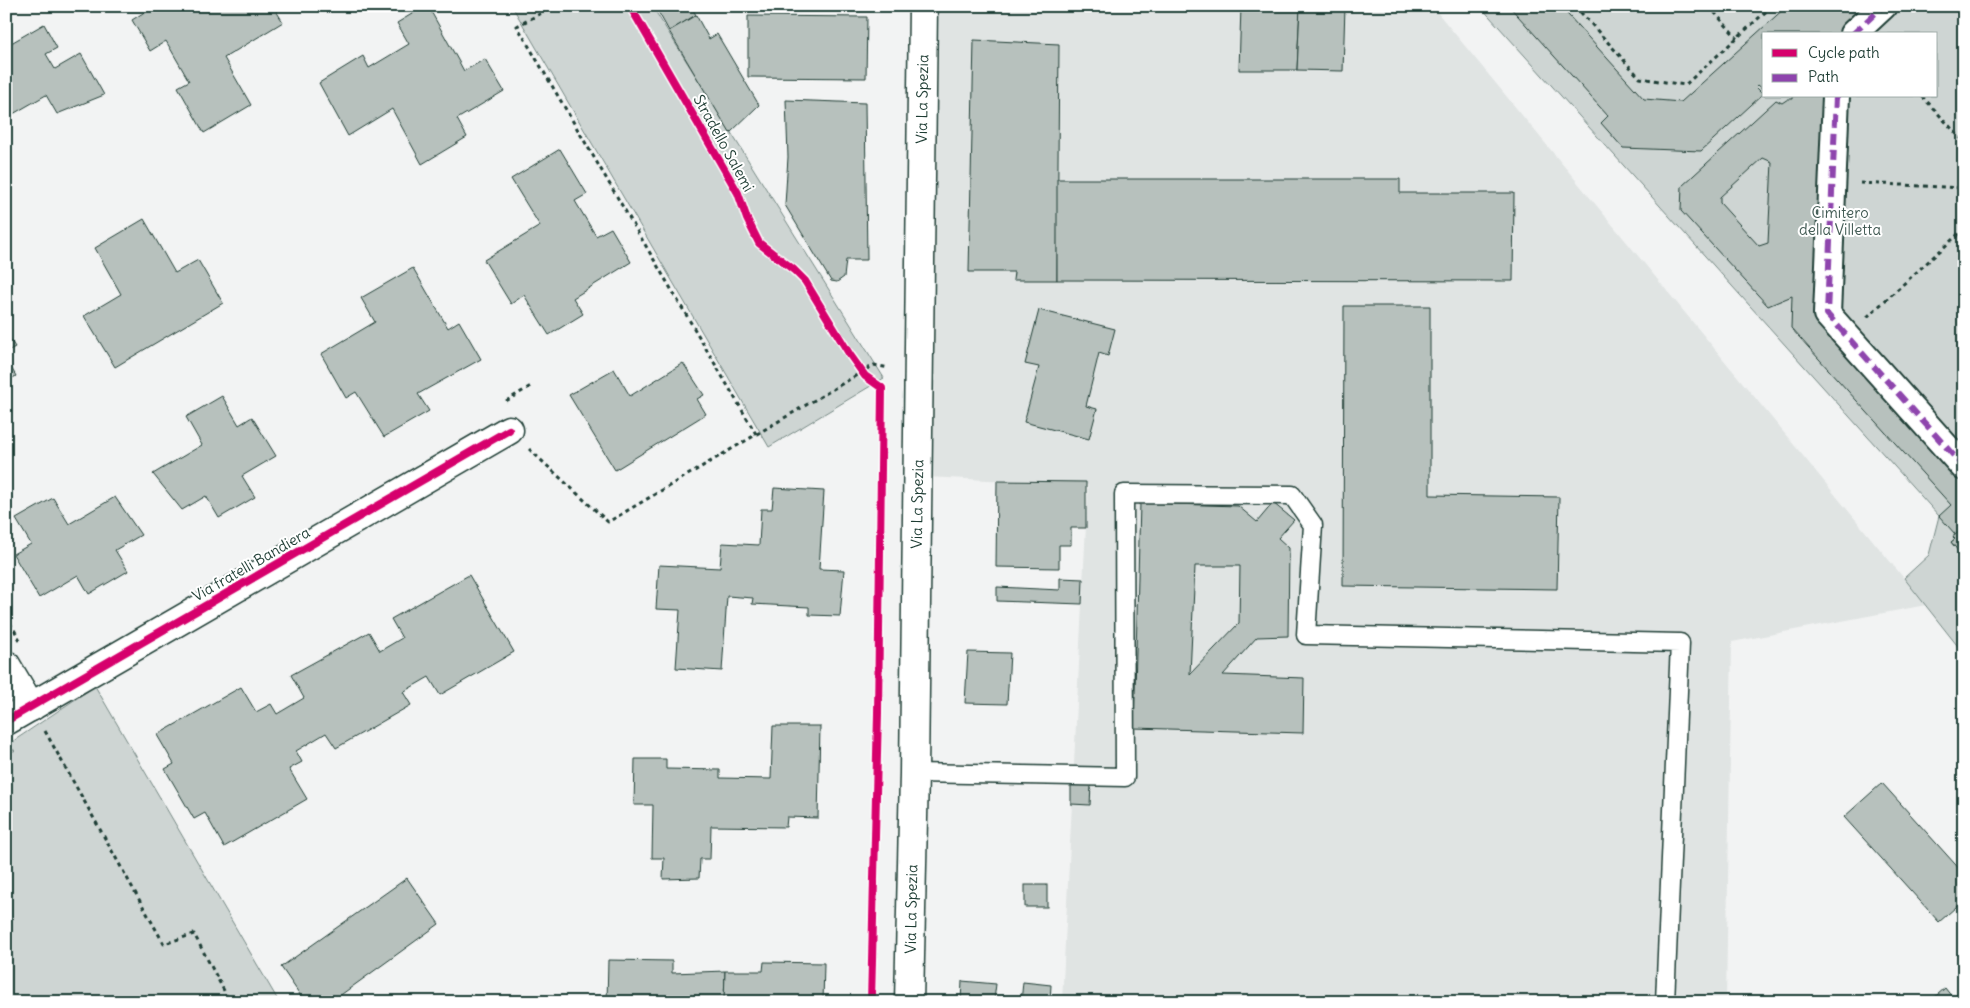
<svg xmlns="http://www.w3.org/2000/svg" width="1970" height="1008" viewBox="0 0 1970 1008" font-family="Delius,sans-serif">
	<rect width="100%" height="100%" fill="#f2f3f3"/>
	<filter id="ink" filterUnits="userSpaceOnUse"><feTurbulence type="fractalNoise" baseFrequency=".02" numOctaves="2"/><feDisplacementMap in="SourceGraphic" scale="10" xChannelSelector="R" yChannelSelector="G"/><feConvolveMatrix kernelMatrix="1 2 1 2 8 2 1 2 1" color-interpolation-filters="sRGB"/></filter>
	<g filter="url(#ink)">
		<path fill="#e0e4e3" d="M907,6h525l494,599 -194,37 -6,360h-664l26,-517 -183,-9z"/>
		<g fill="#ced5d3" stroke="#768984" fill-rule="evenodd">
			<path d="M512,6h140l232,372 -115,69z"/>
			<path d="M1480,6h484v648l-60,-76 25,-23 10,-39zM1764,34h172v62h-172z"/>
			<path d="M95,686l184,316h-273v-256z"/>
		</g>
		<g fill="#b7c1bd" stroke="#1f3d34" fill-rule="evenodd">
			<path d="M154,6h119l10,16 -59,36 27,47 -47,28 -26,-46 11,-6 -23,-40 -16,10 -18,-31z"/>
			<path d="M425,6h3l36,65 21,-12 19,32 -47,28 10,18 -45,27 -30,-55 -44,27 -29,-53 44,-27 6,12 40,-24 -12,-21z"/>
			<path d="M655,6h36l5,9 -27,16z"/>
			<path d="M1028,6h33v3z"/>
			<path d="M1241,6h59l-3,64h-58z"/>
			<path d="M1300,6h45l-2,65 -46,-1z"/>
			<path d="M1509,6h51l84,93 37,3 106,-96h84l-31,28h-76v56l-6,-5 -2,2 7,7 -62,57 -78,-3 -22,-25 7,-7z"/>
			<path d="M696,15l13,24 8,-5 42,71 -29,28 -61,-102z"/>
			<path d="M748,16l119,1 -1,61 -118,-1z"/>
			<path d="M44,24l13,24 -11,6 9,15 26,-15 23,41 -47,19 -11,-19 -40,23v-72z"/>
			<path d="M974,40l85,4 -2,236h-44l1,-8h-45z"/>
			<path d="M1793,96h34l-9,222 146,161v93l-5,-6v-11l1,-2 -9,-11 4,-3 -2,-2 2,-3 -16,-18 12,-11 -160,-177 1,-32 -24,10 -87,-95 1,-25 94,-86 6,3 6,-4h5zM1763,158l9,4 -4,81 -9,3 -39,-43v-6z"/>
			<path d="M786,100l79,3 2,157h-21l-2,17 -7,5 -6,-1 -46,-76 3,-48z"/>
			<path d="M560,149l27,45 -12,7 21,35 15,-8 20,34 -58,36 10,16 -34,21 -25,-40 -13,9 -27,-44 56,-34 -29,-47z"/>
			<path d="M1057,179h343v14h114l-1,88 -456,-1z"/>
			<path d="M144,219l31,54 23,-13 25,43 -108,64 -31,-51 37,-22 -26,-46z"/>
			<path d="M413,268l35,60 11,-7 22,38 -63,35 11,17 -45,26 -28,-45 -10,6 -25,-44 54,-32 -14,-24z"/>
			<path d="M1344,306h86v189l129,2 -2,92 -214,-3z"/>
			<path d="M1039,310l76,19 -7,27 -9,-3 -13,53 11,3 -8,30 -65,-17 15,-55 -14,-3z"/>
			<path d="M6,333l9,14 -9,5z"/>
			<path d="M6,359l10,17 -10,6z"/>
			<path d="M683,363l21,32 -7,4 9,15 -91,56 -46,-75 45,-26 16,27z"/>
			<path d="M222,396l17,29 13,-8 24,39 -34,20 13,21 -36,21 -13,-22 -24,14 -29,-36 49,-29 -16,-28z"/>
			<path d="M997,481l89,1v46h-15v17h-12v23l-63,-1z"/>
			<path d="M774,488l50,3 -5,78 25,1 -4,46 -31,-1v-8l-57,-3 1,-6 -26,-2 -5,75 -46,-3 4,-58 -24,-1 3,-44 61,3 2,-25 37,2 2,-36h11z"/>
			<path d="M115,497l26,38 -26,15 13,21 -39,23 -11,-19 -39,23 -26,-44 18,-10 -15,-25 37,-21 16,26z"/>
			<path d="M1140,503l98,3 19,16 16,-19 21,17 -16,18 11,10 -1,88 -31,1 -34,38 81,3 -1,55 -169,-5zM1195,566h45l-1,57 -49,51z"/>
			<path d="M1964,527v45l-5,-6v-11l1,-2 -9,-11 4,-3 -2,-2z"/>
			<path d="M469,575l45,77 -74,43 -11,-18 -26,15 8,13 -75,43 -10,-15 -30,18 6,11 -13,7 18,30 -83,48 -19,-34 -11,6 -29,-50 9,-5 -17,-29 84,-48 15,25 15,-8 6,10 27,-16 -13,-23 78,-43 11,19 22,-13 -11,-19z"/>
			<path d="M1060,578l23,1 -1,25 -85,-3v-14l63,3z"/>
			<path d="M968,652l42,1 -3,51 -42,-1z"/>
			<path d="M773,726h47l-2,92 -31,-1 -1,10 -75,-1 -1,33h-10l-1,19 -36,1 1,-21h-12l1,-53h-19l1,-46h31v10l54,1v8l51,1z"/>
			<path d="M1882,783l82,91v26l-25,22 -95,-105z"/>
			<path d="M1071,784l20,1 -1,20 -19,-1z"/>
			<path d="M407,878l32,46 -108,78h-26l-24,-35z"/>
			<rect x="1025" y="885" width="22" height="22"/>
			<path d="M608,960l64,1v12l53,-2 -1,31h-117z"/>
			<path d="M764,962l60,1 -1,39h-99l1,-31h38z"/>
			<path d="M962,981l34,3 -2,16 22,2h-55z"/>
			<path d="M1023,982l28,3 -1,17h-29z"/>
			<path d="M1945,988l11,14h-27z"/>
		</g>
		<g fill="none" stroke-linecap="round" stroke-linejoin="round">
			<defs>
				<path id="service" d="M914,773l211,4 -1,-283 168,1 21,30 -7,110 374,8 -15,359"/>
				<g id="pedestrian">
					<path d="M1853,34l30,-28"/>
					<path d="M1836,96l-9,218 137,153"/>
				</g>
				<g id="minor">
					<path d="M6,665l25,42"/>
					<path d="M6,721l503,-291"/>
				</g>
				<path id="secondary" d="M909,1002l5,-229 9,-767"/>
			</defs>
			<use href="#service" stroke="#1f3d34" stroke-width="21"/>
			<use href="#pedestrian" stroke="#1f3d34" stroke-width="30"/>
			<use href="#minor" stroke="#1f3d34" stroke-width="31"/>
			<use href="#secondary" stroke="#1f3d34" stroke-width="31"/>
			<g stroke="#1f3d34" stroke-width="3" stroke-dasharray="4 4" stroke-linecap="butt">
				<path d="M555,6l-38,20 239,408"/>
				<path d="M1575,6l65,72 45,7 87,-79"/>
				<path d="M1709,6l28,32"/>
				<path d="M1922,96l42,46"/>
				<path d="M1860,183l104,5"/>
				<path d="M1867,317l97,-88"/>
				<path d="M506,401l25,-15"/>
				<path d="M529,449l79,73 254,-150 12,-7 15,3"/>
				<path d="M6,616l14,24"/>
				<path d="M45,731l119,213 30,-10 36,68"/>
				<path d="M6,755l8,-5"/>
			</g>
			<use href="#service" stroke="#fff" stroke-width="18"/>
			<use href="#pedestrian" stroke="#fff" stroke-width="26"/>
			<use href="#minor" stroke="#fff" stroke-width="28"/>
			<use href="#secondary" stroke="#fff" stroke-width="28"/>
			<g stroke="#8e44ad" stroke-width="6" stroke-dasharray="12 6" stroke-linecap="butt">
				<path d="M1853,34l30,-28"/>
				<path d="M1836,96l-9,218 137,153"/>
			</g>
			<defs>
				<g id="cycleway">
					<path d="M630,6l108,187 9,26 12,24 35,27 11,11 45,74 15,21 17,12 -4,325 -7,289"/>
					<path d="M6,721l503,-291"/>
				</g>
			</defs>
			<use href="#cycleway" stroke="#fff" stroke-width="11"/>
			<use href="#cycleway" stroke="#d6006c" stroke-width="8"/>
		</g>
	</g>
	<g text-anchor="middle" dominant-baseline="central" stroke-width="4" stroke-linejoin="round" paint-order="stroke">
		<g font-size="15" fill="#1f3d34" stroke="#fff">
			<text transform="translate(922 99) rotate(-89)">Via La Spezia</text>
			<text transform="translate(724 143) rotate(61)">Stradello Salemi</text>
			<text transform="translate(917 504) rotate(-89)">Via La Spezia</text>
			<text transform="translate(251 564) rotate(-30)">Via fratelli Bandiera</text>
			<text transform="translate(911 909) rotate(-89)">Via La Spezia</text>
		</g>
		<g font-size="15" fill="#425b54" stroke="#fff">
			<text x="1840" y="212">Cimitero<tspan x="1840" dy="17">della Villetta</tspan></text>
		</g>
	</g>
	<rect width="1970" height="1008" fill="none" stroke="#fff" stroke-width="25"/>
	<rect x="12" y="12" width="1945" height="983" fill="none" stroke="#1f3d34" stroke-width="2" filter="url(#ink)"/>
	<rect x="1762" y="32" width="175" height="65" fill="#ffffff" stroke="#a5b1ae"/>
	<rect x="1772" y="49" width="25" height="8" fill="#d6006c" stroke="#a5b1ae"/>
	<text x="1808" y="58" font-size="15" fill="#1f3d34">Cycle path</text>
	<rect x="1772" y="74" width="25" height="8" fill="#8e44ad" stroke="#a5b1ae"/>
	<text x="1808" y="82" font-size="15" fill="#1f3d34">Path</text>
</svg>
